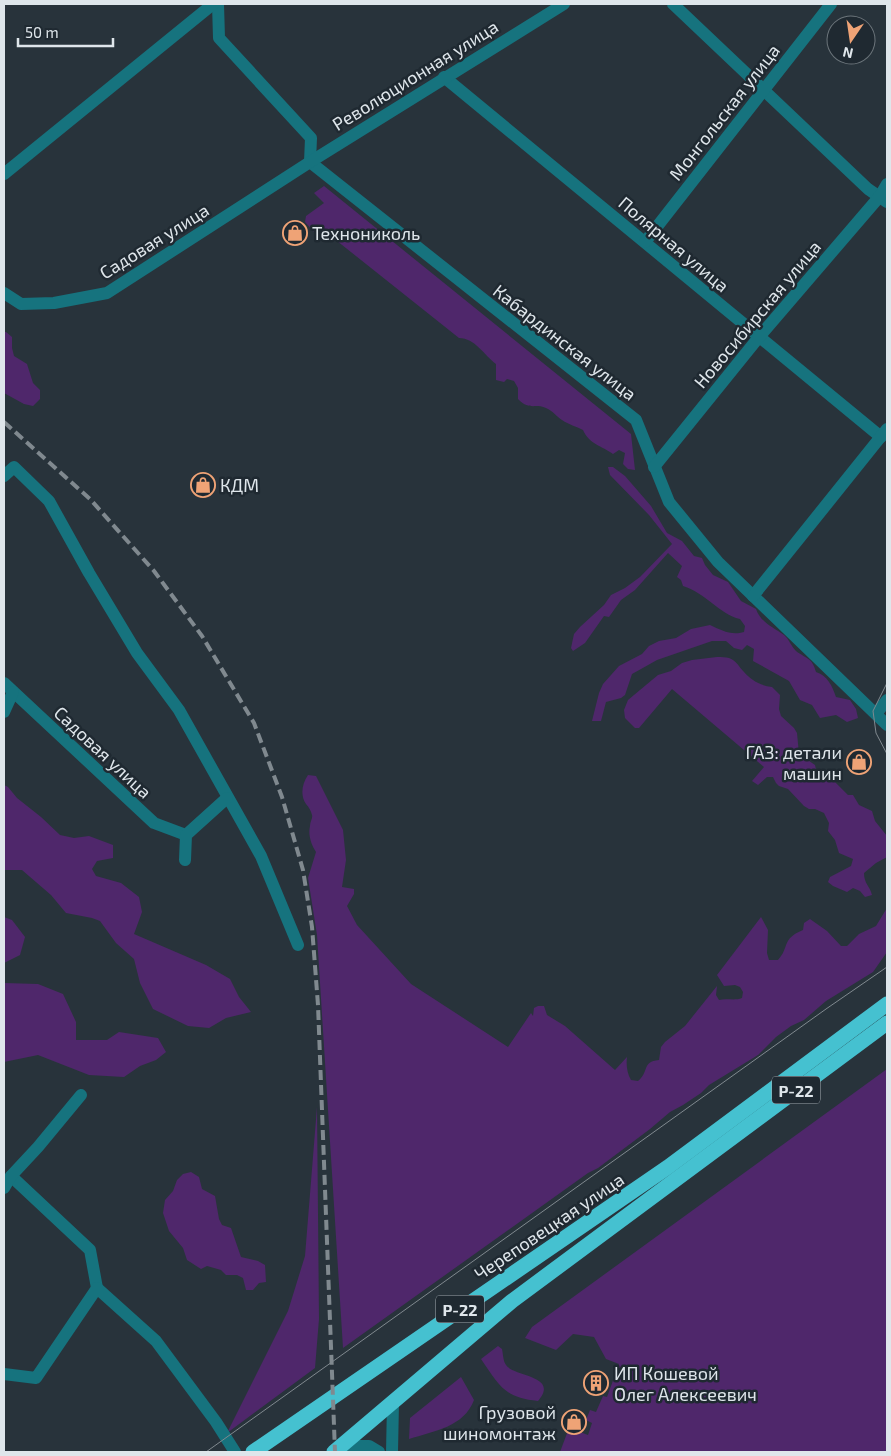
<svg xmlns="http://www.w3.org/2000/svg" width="891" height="1456" viewBox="0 0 891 1456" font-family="'Exo 2',sans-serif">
	<rect width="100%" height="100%" fill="#28333b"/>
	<g fill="#4f276b">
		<path d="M324,186l307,248 4,36 -7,-1 -5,-5 2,-11 -6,-3 -6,4c-11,-8 -24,-10 -30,-24 -7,-4 -14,-5 -21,-10 -5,-3 -9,-9 -16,-12 -12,-5 -16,3 -28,-9v-11l-4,-7 -7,-2 -3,3 -8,-2v-16c-12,-9 -21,-26 -37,-26l-137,-109 -5,6 -12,-13 1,-6 18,-13 -10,-10z"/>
		<path d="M4,332h2l6,5v11l2,8 13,8 6,19 7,7v9l-7,7 -9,-2 -20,-11z"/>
		<path d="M608,467h5l12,9 26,30 16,27 15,8 12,15 8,2 3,7 8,10 15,7 13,19 15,8c5,14 17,18 28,26 5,4 7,11 12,16 10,8 16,6 20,21 12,4 16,14 20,25l14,3 6,9 2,9 -11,4 -11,-7 -16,3 -8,-13 -12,-5 -11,-19 -36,-20 1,-12 -7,-4 -5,5 -8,-2 -8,-7h-14l-55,19 -16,9 -9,5 -7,21 -4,3 -15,4 -5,19h-9l7,-28 4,-9 16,-18 23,-12 7,-8 10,-5 17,-3 15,-9 19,-4c11,5 21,11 34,7l1,-6 -5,-7c-21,-5 -34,-26 -57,-33l-2,-6 -4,-3 5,-11 -14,-13 -33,37 -14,10 -12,17 -5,-1 -19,27 -12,8 -2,-3 3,-14 6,-7 24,-22 7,-10 14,-7 15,-11 32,-33 -23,-29 -39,-40z"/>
		<path d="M717,657c4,0 9,0 12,1 8,3 10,9 15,14 7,8 17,14 28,15l8,8 -1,14 2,7 13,12 3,5 2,21 16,11 2,9 4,5 12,1 15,15h5l6,10 13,6 3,10 12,15v21l-11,6 -12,10c0,11 6,13 8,22l-7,2 -5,-6 -7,-3 -6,4 -14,-6 -5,-4 2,-5 21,-11 2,-7 -14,-6 -4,-13 -7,-9 1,-8 -5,-10 -9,-4h-6l-5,-3 -16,-17 -9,-3 -3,-3 -3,-6h-6l-9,8 -6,-4 12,-14 -92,-78 -33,39h-4l-10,-10 -1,-8 4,-10 30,-25 13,-4 11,-8 10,-3z"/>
		<path d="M308,775l8,1 27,54 3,30 -4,27 12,2v5l-7,12 10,19 54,59 97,63 23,-34 2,3 1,-8 4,-2h6l3,9 18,11 50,44 12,-13c-1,8 0,16 4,23l7,1c12,-10 3,-19 21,-21l2,-13 4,-5 20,-16 32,-40 -1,9 3,5c8,-2 16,1 23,-2l1,-6 -3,-5 -5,-2 -11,1 -7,-11 44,-58 7,13 -1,23 2,7h9c12,-13 3,-21 25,-30l1,-7 6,-4 17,12 14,15h6l12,-12 17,-8 11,-18v44l-14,20 -47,29 -22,19 -13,6 -15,11 -18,18 -49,30 -8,8 -18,12 -13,7 -20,17 -52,39 -10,5 -245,175 -26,-413 -9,-57 8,-26c-5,-8 -8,-17 -6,-26 0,-4 3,-8 2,-11 -1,-4 -3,-8 -6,-11 -6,-9 -4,-20 2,-29z"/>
		<path d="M4,785l4,2 9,11 24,19 19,18 14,3 15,-2 24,9v13l-16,3 -5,8 4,7 25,7 18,14 3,15 -8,22 72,31 24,14 9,18 12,15 -25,6 -17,10 -21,-2 -35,-17 -13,-26 -6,-24 -18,-16 -16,-22 -8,-3 -26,-5 -15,-18 -29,-25h-18z"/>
		<path d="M4,917l8,3 13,17 -5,18 -16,8z"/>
		<path d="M4,983l34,1 25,10 13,28v18h31l12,-8 39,6 8,14 -10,8 -16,6 -16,11 -35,-2 -51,-20 -34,7z"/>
		<path d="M887,1069v383h-327l9,-24 19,7 4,-12 -6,-3 4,-10 6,2 7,-16 4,1 12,-33 -13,-5 -12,-22 -21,-3 -17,16 -31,-12 7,-11z"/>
		<path d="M317,1107l2,212 -4,49 -88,65 61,-122 17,-55z"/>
		<path d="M191,1172l8,5 3,12 13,7 4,23 3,6 9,3 10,29 17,4 7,4 1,17 -7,1 -6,7h-7l-3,-12 -6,-3h-11l-5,-5 -14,-4 -6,3 -14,-9 -4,-12 -14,-17 -6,-18 2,-13 8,-9 4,-11 6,-6z"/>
		<path d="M498,1346l4,3c1,4 1,12 4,16 8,12 54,10 32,36 -34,-3 -39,-16 -57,-42z"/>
		<path d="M461,1377l13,23c-10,27 -40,31 -65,39l1,-21z"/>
	</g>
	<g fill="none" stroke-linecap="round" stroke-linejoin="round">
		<g stroke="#16737e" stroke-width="12">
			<path d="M218,4l1,34 92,100 -1,24"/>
			<path d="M673,4l195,185 19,13"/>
			<path d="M444,77l437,360"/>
			<path d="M310,162l326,258 33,82 49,60 169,163"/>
			<path d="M4,174l209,-170"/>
			<path d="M645,242l186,-238"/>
			<path d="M4,293l17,11 33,-1 53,-10 203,-131 254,-158"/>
			<path d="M654,467l105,-130 121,-141 7,-12"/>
			<path d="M4,476l10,-9 35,34 40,72 48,80 42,57 82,146 37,89"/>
			<path d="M753,596l134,-167"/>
			<path d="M4,683l150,140 32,12"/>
			<path d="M4,712l9,-20"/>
			<path d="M876,714l11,-14"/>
			<path d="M185,860l1,-25 41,-37"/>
			<path d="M11,1176l79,74 7,38"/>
			<path d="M4,1188l7,-12 27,-29 43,-52"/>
			<path d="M4,1374l32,4 61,-90 59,53 60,81 19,30"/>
			<path d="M343,1446h26l10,6"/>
			<path d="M392,1452l1,-49"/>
		</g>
		<g stroke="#45c1d0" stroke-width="15">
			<path d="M253,1452l415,-285 219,-163"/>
			<path d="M334,1452l178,-151 375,-278"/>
		</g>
		<g stroke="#80898f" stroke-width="1">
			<path d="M887,683l-14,28 3,22 11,21"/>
			<path d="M206,1452l620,-443 61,-42"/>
		</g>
		<path stroke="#80898f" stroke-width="4" stroke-dasharray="10 5" stroke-linecap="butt" d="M4,422l86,77 64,72 48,65 52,87 28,74 21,73 9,57 6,78 17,447"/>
	</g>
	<defs>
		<symbol id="shop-ring" viewBox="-11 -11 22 22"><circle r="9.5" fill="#1f2931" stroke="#efa376" stroke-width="1.5"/><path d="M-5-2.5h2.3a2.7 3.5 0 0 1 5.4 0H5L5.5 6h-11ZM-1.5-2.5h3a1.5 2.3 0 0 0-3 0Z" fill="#efa376"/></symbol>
		<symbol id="building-ring" viewBox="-11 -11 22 22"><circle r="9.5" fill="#1f2931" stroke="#efa376" stroke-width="1.5"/><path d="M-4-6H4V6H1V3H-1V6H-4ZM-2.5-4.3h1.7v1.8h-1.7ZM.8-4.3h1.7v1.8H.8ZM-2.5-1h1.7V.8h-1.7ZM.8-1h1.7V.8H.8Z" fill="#efa376"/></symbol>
	</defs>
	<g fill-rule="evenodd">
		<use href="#shop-ring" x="281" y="219" width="28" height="28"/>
		<use href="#shop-ring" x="189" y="471" width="28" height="28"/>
		<use href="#shop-ring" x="845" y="748" width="28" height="28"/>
		<use href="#building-ring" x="582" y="1369" width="28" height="28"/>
		<use href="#shop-ring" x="560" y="1408" width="28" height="28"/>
	</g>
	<g text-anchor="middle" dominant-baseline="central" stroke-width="5" stroke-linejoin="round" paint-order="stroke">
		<g fill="#1f2931" stroke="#a5adb3" stroke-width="1">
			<rect x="772" y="1076.5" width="48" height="27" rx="4"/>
			<rect x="436" y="1295.5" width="48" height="27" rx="4"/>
		</g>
		<g font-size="16" font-weight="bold" fill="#dfe6eb">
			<text x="796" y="1090">Р-22</text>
			<text x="460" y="1309">Р-22</text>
		</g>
		<g font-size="18" fill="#dfe6eb" stroke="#1f2931">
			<text transform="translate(415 75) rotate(-32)">Революционная улица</text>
			<text transform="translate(724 112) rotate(-52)">Монгольская улица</text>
			<text transform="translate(154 241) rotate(-32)">Садовая улица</text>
			<text transform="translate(674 244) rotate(40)">Полярная улица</text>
			<text transform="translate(757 314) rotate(-50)">Новосибирская улица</text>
			<text transform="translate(565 342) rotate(38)">Кабардинская улица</text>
			<text transform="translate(103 752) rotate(43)">Садовая улица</text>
			<text transform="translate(549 1226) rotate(-34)">Череповецкая улица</text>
		</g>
		<g font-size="18" fill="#dfe6eb" stroke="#1f2931" text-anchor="start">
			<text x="312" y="233">Технониколь</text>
			<text x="220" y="485">КДМ</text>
			<text x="842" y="752" text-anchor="end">ГАЗ: детали<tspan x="842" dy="21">машин</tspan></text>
			<text x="614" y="1373">ИП Кошевой<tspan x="614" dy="21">Олег Алексеевич</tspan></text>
			<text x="556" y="1412" text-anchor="end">Грузовой<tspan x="556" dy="21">шиномонтаж</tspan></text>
		</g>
	</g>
	<rect width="891" height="1456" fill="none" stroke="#dfe6eb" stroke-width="10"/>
	<g transform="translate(851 40) rotate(193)"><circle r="24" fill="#1f2931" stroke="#6c757b"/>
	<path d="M0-4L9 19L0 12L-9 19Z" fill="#efa376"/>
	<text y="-8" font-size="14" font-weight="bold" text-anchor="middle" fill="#dfe6eb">N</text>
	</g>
	<path d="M18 38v8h95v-8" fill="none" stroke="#dfe6eb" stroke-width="2.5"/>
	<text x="25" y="38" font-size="15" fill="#dfe6eb" stroke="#1f2931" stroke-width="4" paint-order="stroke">50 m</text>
</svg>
